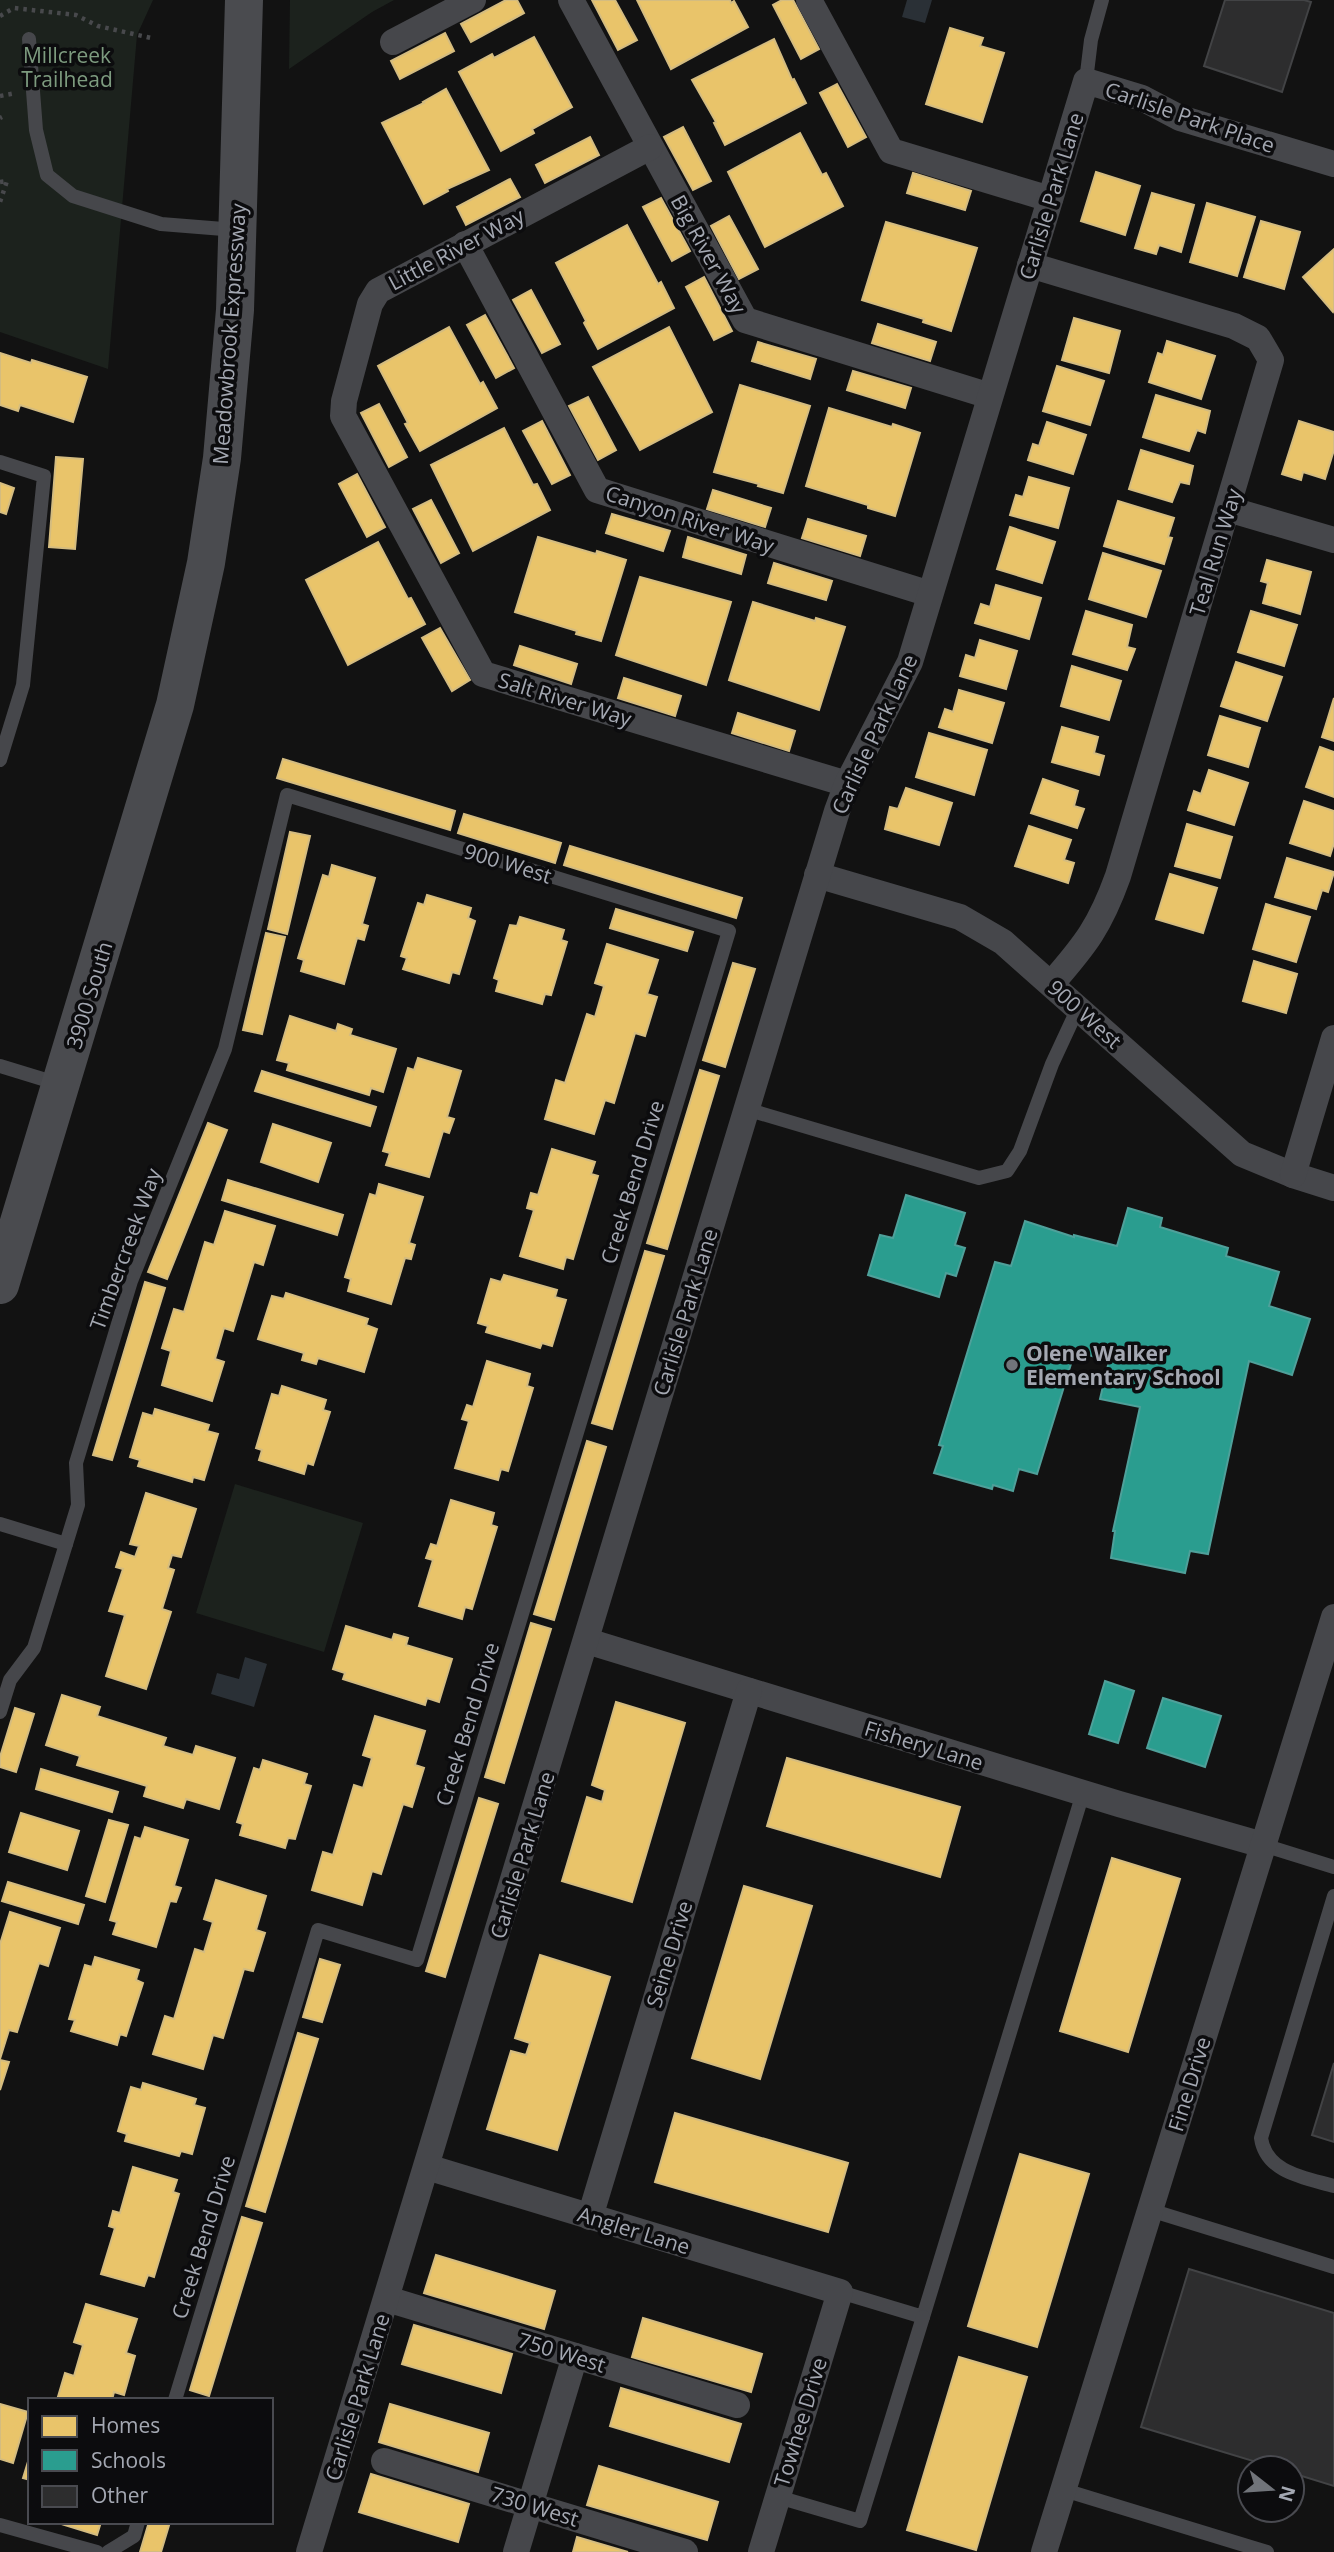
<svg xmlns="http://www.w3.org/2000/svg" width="1334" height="2552" viewBox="0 0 1334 2552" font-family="'Open Sans',sans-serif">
	<rect width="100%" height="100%" fill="#121212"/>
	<g fill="#1c221d">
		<path d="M0,0h153l-16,35 -29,334 -108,-37z"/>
		<path d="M290,0h104l-22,12 -83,57z"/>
		<path d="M235,1484l128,39 -39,129 -128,-39z"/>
	</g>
	<g fill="#2a3036">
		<path d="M907,0h25l-7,23 -23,-6z"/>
		<path d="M245,1657l22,7 -13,43 -43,-13 6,-21 22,6z"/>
	</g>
	<g fill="#e9c46a" stroke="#d4bc80" stroke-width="2">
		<path d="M506,0h11l7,13 -53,29 -10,-18z"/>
		<path d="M592,0h23l22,40 -19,10z"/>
		<path d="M637,0h93l1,3 3,-2 14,26 -77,42z"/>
		<path d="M782,0h11l26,49 -18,10 -28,-54z"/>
		<path d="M950,28l33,10 -3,8 24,7 -22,69 -56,-18z"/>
		<path d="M445,33l9,18 -54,28 -9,-18z"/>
		<path d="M534,37l38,70 -40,22 2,4 -33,18 -42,-79 33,-18 2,4z"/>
		<path d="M774,39l18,41 2,-1 12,24 -81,42 -11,-22 2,-1 -24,-42z"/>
		<path d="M837,84l29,53 -18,10 -28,-54z"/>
		<path d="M446,89l43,81 -42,19 1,2 -24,13 -42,-81 42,-20 -1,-1z"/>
		<path d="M683,127l28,54 -18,9 -29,-53z"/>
		<path d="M800,133l22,42 4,-2 17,33 -78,41 -37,-75z"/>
		<path d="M590,137l9,18 -54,28 -9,-18z"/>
		<path d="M1096,172l44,14 -15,49 -44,-14z"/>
		<path d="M913,173l58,18 -6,19 -58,-17z"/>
		<path d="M510,179l10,18 -54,28 -9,-18z"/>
		<path d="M1152,193l42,12 -13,47 -22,-7 -3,9 -21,-6z"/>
		<path d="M661,198l29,53 -18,10 -29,-54z"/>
		<path d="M1207,203l48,14 -18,59 -47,-14z"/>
		<path d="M729,216l29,53 -19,10 -28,-53z"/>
		<path d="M1261,221l39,11 -16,57 -40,-12z"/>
		<path d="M886,222l91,26 -26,83 -28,-9 1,-3 -62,-19z"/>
		<path d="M627,225l31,59 3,-2 13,26 -76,41 -14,-26 2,-2 -30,-58z"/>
		<path d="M1334,249v61l-1,2 -30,-35z"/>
		<path d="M704,277l28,54 -18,9 -28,-53z"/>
		<path d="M531,290l29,54 -18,9 -29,-53z"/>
		<path d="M485,315l29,53 -18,10 -29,-53z"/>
		<path d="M1074,318l46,13 -11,42 -47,-13z"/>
		<path d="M878,324l58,18 -6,19 -58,-18z"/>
		<path d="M449,327l31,57 3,-2 14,26 -77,43 -15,-27 3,-1 -30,-57z"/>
		<path d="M669,327l43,85 -72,38 -47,-83z"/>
		<path d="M1167,341l48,15 -14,43 -52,-17 9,-29 5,2z"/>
		<path d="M758,342l58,17 -6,20 -58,-18z"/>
		<path d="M0,353l31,10 1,-3 55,17 -14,45 -53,-17 -2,6 -18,-6z"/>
		<path d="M1057,366l47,15 -14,44 -47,-14z"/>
		<path d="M853,371l58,17 -6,20 -58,-18z"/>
		<path d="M740,385l70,21 -27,87 -25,-7 1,-2 -45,-12z"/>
		<path d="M1156,395l54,16 -5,22 -8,-3 -8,21 -46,-14z"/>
		<path d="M588,397l28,53 -18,10 -29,-54z"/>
		<path d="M379,404l28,53 -18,10 -28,-54z"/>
		<path d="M829,408l63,19 1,-3 27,9 -25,83 -27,-8v-3l-62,-19z"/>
		<path d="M542,421l28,54 -18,9 -29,-53z"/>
		<path d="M1299,421l35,11v18l-9,29 -22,-7 -2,8 -19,-6z"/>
		<path d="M1047,422l39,13 -13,39 -45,-14 5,-16 6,2z"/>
		<path d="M504,428l29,57 4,-1 13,26 -77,41 -42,-86z"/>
		<path d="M1141,450l52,16 -4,18 -9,-2 -8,20 -43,-13z"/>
		<path d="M56,457l27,2 -8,90 -26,-2z"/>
		<path d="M357,474l28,53 -18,10 -28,-53z"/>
		<path d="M1029,477l40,11 -11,40 -48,-13 6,-20 7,2z"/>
		<path d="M0,483l14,5 -8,26 -6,-2z"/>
		<path d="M713,490l58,18 -6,19 -58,-18z"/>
		<path d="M431,500l28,53 -18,10 -28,-54z"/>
		<path d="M1118,501l56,17 -6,19 4,1 -8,26 -60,-18z"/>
		<path d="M612,514l58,17 -7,20 -57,-18z"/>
		<path d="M808,519l58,17 -6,20 -58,-18z"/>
		<path d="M1010,527l45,15 -13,41 -45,-14z"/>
		<path d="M538,537l58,17 1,-3 29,9 -25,81 -25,-7 1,-3 -62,-19z"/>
		<path d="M688,537l58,18 -5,19 -58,-17z"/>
		<path d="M378,542l30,57 3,-1 14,26 -77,41 -42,-85z"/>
		<path d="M1103,553l58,18 -15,46 -57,-18z"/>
		<path d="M1267,560l44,12 -11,42 -37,-11 5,-20 -7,-2z"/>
		<path d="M774,563l58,18 -6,19 -58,-17z"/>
		<path d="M640,577l91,25 -25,83 -90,-30z"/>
		<path d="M996,585l45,13 -12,41 -54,-16 6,-19 9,3z"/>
		<path d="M753,602l62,19 1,-3 29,9 -26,83 -90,-30z"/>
		<path d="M1086,611l46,14 -5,22 8,2 -8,21 -54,-16z"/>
		<path d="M1251,611l46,14 -13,41 -46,-14z"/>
		<path d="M440,628l30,52 -18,11 -30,-53z"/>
		<path d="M980,640l37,11 -11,38 -46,-13 6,-21 9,3z"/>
		<path d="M520,646l57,18 -6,20 -57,-19z"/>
		<path d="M1236,662l46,15 -15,44 -46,-15z"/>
		<path d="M1072,666l49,15 -12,39 -48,-14z"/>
		<path d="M624,678l57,18 -6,20 -57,-18z"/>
		<path d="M959,690l45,13 -12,40 -53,-16 6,-18 8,3z"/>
		<path d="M1334,698v43l-12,-4z"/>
		<path d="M738,713l57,18 -6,20 -57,-18z"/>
		<path d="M1220,716l40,12 -12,39 -40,-12z"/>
		<path d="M1062,727l36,10 -4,16 10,3 -5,19 -47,-13z"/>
		<path d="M929,733l58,17 -13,45 -58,-18z"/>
		<path d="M1320,747l14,5v45l-28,-10z"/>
		<path d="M283,759l172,52 -5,19 -173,-52z"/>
		<path d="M1209,770l39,13 -14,42 -46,-15 6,-19 7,3z"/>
		<path d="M1043,779l35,12 -4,15 10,3 -7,19 -46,-15z"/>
		<path d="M906,788l46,15 -13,42 -54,-16 5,-22 8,2z"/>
		<path d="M1304,801l30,10v32l-4,13 -40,-13z"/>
		<path d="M464,814l97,29 -6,20 -97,-30z"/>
		<path d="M1187,824l45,13 -12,41 -45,-12z"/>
		<path d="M1029,826l42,14 -7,20 10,3 -6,20 -53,-17z"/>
		<path d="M290,832l20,4 -23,98 -19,-5z"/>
		<path d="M570,846l172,52 -6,20 -172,-53z"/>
		<path d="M1287,858l47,14 -6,20 -6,-2 -6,19 -41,-12z"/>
		<path d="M332,865l43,13 -13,46 6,2 -4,14 -7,-2 -13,46 -43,-13 3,-11 -6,-2 25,-83 6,2z"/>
		<path d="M1170,874l47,14 -14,45 -47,-14z"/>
		<path d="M427,895l44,13 -3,10 7,3 -16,53 -7,-2 -3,11 -46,-14 4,-11 -6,-2 17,-53 6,2z"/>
		<path d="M1266,904l44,13 -14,45 -43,-13z"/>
		<path d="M616,909l77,23 -6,19 -77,-23z"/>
		<path d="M520,917l44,13 -3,10 6,2 -16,53 -6,-1 -3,10 -46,-13 3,-11 -5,-2 16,-53 7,1z"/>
		<path d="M266,933l19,4 -23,97 -19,-4z"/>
		<path d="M607,944l51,16 -11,34 10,3 -12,39 -10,-3 -21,70 -9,-3 -11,34 -49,-15 11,-39 9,3 22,-69 8,3 9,-31 -9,-3z"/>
		<path d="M1254,961l43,13 -11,39 -43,-12z"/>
		<path d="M733,963l22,6 -30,98 -22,-7z"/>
		<path d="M290,1016l46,15 2,-7 14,5 -2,6 46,14 -13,43 -12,-4 -2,7 -82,-25 2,-7 -12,-3z"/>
		<path d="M418,1058l43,13 -14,46 7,2 -5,14 -6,-2 -14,46 -43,-12 4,-12 -7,-2 25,-83 6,2z"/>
		<path d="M700,1070l19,6 -52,173 -20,-6z"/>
		<path d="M262,1071l114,36 -6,19 -115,-35z"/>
		<path d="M208,1123l19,7 -60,149 -19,-7z"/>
		<path d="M273,1124l58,19 -13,39 -57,-20z"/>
		<path d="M552,1149l43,13 -4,12 7,2 -25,83 -7,-2 -3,12 -43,-13 14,-46 -7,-2 4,-15 7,2z"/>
		<path d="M228,1180l115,35 -6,20 -115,-35z"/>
		<path d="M379,1184l44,13 -14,46 6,2 -4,14 -6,-1 -14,46 -43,-13 3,-12 -6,-2 25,-83 6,2z"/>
		<path d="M225,1211l50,15 -12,39 -9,-3 -21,69 -9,-3 -9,31 9,3 -12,39 -50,-16 9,-34 -9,-3 12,-39 10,3 21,-70 9,3z"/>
		<path d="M645,1251l19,5 -52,173 -20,-6z"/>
		<path d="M504,1275l53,15 -2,7 11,3 -14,46 -10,-3 -2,5 -54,-16 2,-6 -10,-3 13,-44 10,3z"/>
		<path d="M145,1282l20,6 -53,172 -19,-5z"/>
		<path d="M286,1293l82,26 -2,6 11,4 -13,43 -46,-14 -2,6 -14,-4 2,-7 -46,-14 14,-43 12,3z"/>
		<path d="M487,1361l43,13 -3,12 6,2 -25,83 -7,-2 -3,11 -43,-12 14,-47 -7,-2 5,-14 6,2z"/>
		<path d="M282,1386l44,14 -3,10 7,2 -17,53 -6,-2 -3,11 -45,-14 3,-10 -6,-2 16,-54 7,2z"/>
		<path d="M155,1409l54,16 -2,6 11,3 -14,46 -11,-3 -1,5 -54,-16 2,-6 -10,-3 13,-44 10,3z"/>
		<path d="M587,1441l19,6 -52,173 -20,-6z"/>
		<path d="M146,1493l50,16 -15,48 -9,-2 -4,13 6,2 -12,39 9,3 -25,77 -40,-13 19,-61 -16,-4 14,-42 -7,-2 5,-15 14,5 4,-11 -9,-2z"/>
		<path d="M451,1500l43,13 -3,12 6,2 -25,82 -7,-2 -3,12 -43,-13 14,-46 -7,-2 5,-14 6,2z"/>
		<path d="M531,1623l20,6 -47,154 -19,-6z"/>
		<path d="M346,1626l46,14 2,-6 14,4 -2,7 46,14 -13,43 -12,-4 -2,7 -82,-26 2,-6 -12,-4z"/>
		<path d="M62,1695l38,12 -3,9 69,22 -3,8 30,9 3,-9 39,12 -16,51 -33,-10 -3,9 -39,-12 3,-10 -70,-21 3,-9 -34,-11z"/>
		<path d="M616,1702l69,21 -53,179 -70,-21 25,-84 15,5 3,-12 -13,-5z"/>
		<path d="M15,1708l19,6 -18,58 -16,-5v-10z"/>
		<path d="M375,1716l50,15 -10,34 9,3 -12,39 -9,-3 -22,70 -9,-3 -10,34 -50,-15 11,-38 10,3 21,-70 9,3 9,-30 -9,-3z"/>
		<path d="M787,1758l173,49 -20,70 -173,-51z"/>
		<path d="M263,1760l44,14 -3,10 7,2 -16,53 -7,-1 -3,10 -45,-13 3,-11 -6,-2 17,-54 6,2z"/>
		<path d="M41,1769l77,23 -6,20 -76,-23z"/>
		<path d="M479,1798l19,6 -53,173 -19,-6z"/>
		<path d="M21,1813l58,18 -12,39 -58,-18z"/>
		<path d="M109,1820l19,5 -23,77 -19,-6z"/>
		<path d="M145,1827l43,13 -14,46 7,2 -5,14 -6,-1 -14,46 -43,-13 4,-12 -7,-2 25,-83 6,2z"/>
		<path d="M1112,1858l68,21 -52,173 -68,-21z"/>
		<path d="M216,1880l50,16 -10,34 9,3 -12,38 -9,-2 -21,69 -10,-3 -10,34 -50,-15 12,-38 9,3 21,-70 9,3 9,-30 -9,-3z"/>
		<path d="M8,1882l76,23 -6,19 -76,-23z"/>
		<path d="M744,1886l68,20 -52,173 -68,-21z"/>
		<path d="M10,1912l50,16 -12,38 -9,-3 -22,69 -8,-2 -9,29v-115z"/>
		<path d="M540,1955l70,22 -53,173 -70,-21 24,-78 15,4 4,-12 -15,-5z"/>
		<path d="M95,1957l44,13 -3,10 7,3 -17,53 -6,-2 -3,11 -46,-14 4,-11 -6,-1 16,-54 7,2z"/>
		<path d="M320,1959l20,6 -18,57 -19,-5z"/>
		<path d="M298,2033l20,6 -53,173 -19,-6z"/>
		<path d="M0,2060l9,2 -9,28z"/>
		<path d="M143,2083l53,16 -2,6 11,3 -13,46 -11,-3 -2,5 -54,-15 2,-7 -9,-3 13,-44 10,3z"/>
		<path d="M675,2113l173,50 -20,69 -173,-50z"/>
		<path d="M1020,2154l69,20 -52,173 -69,-21z"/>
		<path d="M133,2167l44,13 -4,12 6,2 -25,83 -6,-2 -4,11 -43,-12 14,-46 -6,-2 4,-15 7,2z"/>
		<path d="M242,2217l20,6 -53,173 -19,-6z"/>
		<path d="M436,2255l119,36 -11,38 -120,-36z"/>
		<path d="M86,2304l51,15 -11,34 9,3 -11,39 -10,-3 -2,8h-55l8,-27 9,3 9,-31 -9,-3z"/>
		<path d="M643,2318l119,36 -11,38 -119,-35z"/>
		<path d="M414,2325l98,29 -11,39 -99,-29z"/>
		<path d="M959,2357l68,20 -51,173 -69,-20z"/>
		<path d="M621,2388l120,36 -12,38 -119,-36z"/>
		<path d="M0,2404l28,8 -15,51 -13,-4z"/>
		<path d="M390,2404l99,29 -11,39 -99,-30z"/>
		<path d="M30,2455v25l-7,-2z"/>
		<path d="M599,2466l119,36 -11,38 -120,-35z"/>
		<path d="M371,2474l98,30 -11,38 -99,-30z"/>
		<path d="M55,2522h46l-4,13z"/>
		<path d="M149,2522h21l-9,30h-21z"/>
		<path d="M577,2537l51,15h-55z"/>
	</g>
	<g fill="#2a9d8f" stroke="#4fa09a" stroke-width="2">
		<path d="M906,1195l59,18 -10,32 10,3 -9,28 -10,-3 -7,24 -71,-22 12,-40 13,3z"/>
		<path d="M1128,1208l34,10 -2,9 68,21 -2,8 53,16 -10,34 41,13 -18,56 -43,-14 -41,193 -18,-3 -5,22 -74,-15 4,-27h-2l27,-124 -40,-8 9,-38 -34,-10 -38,123 -18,-5 -6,22 -20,-6 -1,4 -58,-16 9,-27 -4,-1 56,-183 16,4 14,-45 49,16v-2l43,11z"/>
		<path d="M1105,1681l29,10 -16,52 -29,-9z"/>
		<path d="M1163,1698l58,18 -16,51 -58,-19z"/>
	</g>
	<g fill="#2d2d2e" stroke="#424345" stroke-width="2">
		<path d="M1225,0h79l7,2 -29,90 -78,-26z"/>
		<path d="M1334,2063v79l-22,-7z"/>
		<path d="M1189,2269l145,44v173l-42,-13v-5h-16l-135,-41z"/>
	</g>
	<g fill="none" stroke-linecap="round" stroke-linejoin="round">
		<g stroke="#48494c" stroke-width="4.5" stroke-dasharray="3.5 5" stroke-linecap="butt">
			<path d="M0,16l14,-8 62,7 22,11 53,12"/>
			<path d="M0,96l16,-3"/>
			<path d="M0,118l2,-1"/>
			<path d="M0,182l7,-1 -7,21"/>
		</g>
		<g stroke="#46474b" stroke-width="14">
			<path d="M29,39l7,91 11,45 26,21 88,28 75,6"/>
			<path d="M1086,81l5,-41 11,-40"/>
			<path d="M0,462l44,14 -21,209 -23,75"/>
			<path d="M0,1066l59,18"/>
			<path d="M746,1109l233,69 28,-7 13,-20 32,-87 26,-56"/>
			<path d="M0,1524l66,20"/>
			<path d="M0,1712l10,-32 24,-32 44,-143 -2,-42 55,-182 94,-232 62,-254 442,136 -312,1029 -99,-30 -143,470"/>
			<path d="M1263,1845l71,22"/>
			<path d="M1334,1896l-73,242c5,35 45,40 73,48"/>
			<path d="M1150,2210l184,57"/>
			<path d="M840,2292l83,25 160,-524"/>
			<path d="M1064,2490l203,62"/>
			<path d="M778,2497l82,24 63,-204"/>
			<path d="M0,2525l97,27"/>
			<path d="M108,2552l26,-16 4,-14"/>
		</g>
		<g stroke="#46474b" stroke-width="26">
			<path d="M571,0l174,320 245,76"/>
			<path d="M809,0l82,151 159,48"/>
			<path d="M393,42l80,-42"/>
			<path d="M650,147l-272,144 -8,13 -26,97 -1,15 140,258 364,110"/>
			<path d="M465,244l132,246 333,104"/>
			<path d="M1030,265l204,61 24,12 13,22 -153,516c-18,50 -32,68 -66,107"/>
			<path d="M1228,509l106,31"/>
			<path d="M817,875l143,42 43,25 239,212 51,21 41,13"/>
			<path d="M1293,1175l41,-137"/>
			<path d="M587,1641l532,163 144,41"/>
			<path d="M427,2167l413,125 -79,260"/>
			<path d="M590,2217l159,-526"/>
			<path d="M387,2299l350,106"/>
			<path d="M384,2461l301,91"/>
			<path d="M309,2552l528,-1741 10,-27 63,-122 176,-581 56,17 38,20 154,46"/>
			<path d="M516,2552l59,-196"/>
			<path d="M1044,2552l290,-935"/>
		</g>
		<path stroke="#4a4b4f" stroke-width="38" d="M0,1285l175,-580 31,-142 16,-105 13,-148 9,-310"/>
	</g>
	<circle fill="#71747a" stroke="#0c0c0e" stroke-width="2.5" cx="1012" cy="1365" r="7"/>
	<g text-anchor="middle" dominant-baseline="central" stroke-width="7" stroke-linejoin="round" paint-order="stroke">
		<g font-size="21" fill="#7d9b7f" stroke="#0c0c0e">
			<text x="67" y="55">Millcreek<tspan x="67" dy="24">Trailhead</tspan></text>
		</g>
		<g font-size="21" fill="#a4a8b2" stroke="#0c0c0e">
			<text transform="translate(1190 117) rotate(19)">Carlisle Park Place</text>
			<text transform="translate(1051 196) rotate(-73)">Carlisle Park Lane</text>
			<text transform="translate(456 249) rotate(-28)">Little River Way</text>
			<text transform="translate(709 254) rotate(61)">Big River Way</text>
			<text transform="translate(229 334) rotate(-86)">Meadowbrook Expressway</text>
			<text transform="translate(690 519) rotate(18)">Canyon River Way</text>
			<text transform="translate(1215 552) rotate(-73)">Teal Run Way</text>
			<text transform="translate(565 699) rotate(17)">Salt River Way</text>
			<text transform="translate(874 734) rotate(-65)">Carlisle Park Lane</text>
			<text transform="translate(508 863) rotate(17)">900 West</text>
			<text transform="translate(89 995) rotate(-73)">3900 South</text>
			<text transform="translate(1085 1014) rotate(42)">900 West</text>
			<text transform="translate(632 1182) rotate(-73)">Creek Bend Drive</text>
			<text transform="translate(125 1249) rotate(-70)">Timbercreek Way</text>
			<text transform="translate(685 1312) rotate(-73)">Carlisle Park Lane</text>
			<text transform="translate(467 1724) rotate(-73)">Creek Bend Drive</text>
			<text transform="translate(924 1745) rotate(17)">Fishery Lane</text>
			<text transform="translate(522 1855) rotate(-73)">Carlisle Park Lane</text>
			<text transform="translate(669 1954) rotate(-73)">Seine Drive</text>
			<text transform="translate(1189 2084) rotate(-73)">Fine Drive</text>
			<text transform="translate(634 2230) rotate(17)">Angler Lane</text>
			<text transform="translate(203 2237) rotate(-73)">Creek Bend Drive</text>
			<text transform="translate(562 2352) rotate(17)">750 West</text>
			<text transform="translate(357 2397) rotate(-73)">Carlisle Park Lane</text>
			<text transform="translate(800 2422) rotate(-73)">Towhee Drive</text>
			<text transform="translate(535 2506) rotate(17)">730 West</text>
		</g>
		<g font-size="21" font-weight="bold" fill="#a4a8b2" stroke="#0c0c0e" text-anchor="start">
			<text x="1026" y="1353">Olene Walker<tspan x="1026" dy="24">Elementary School</tspan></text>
		</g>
	</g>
	<rect x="28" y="2398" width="245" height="126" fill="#0c0c0e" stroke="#494a50" stroke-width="2"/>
	<rect x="42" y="2416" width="35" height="21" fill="#e9c46a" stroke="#494a50" stroke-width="2"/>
	<text x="91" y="2433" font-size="21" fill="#a4a8b2">Homes</text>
	<rect x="42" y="2450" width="35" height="21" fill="#2a9d8f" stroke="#494a50" stroke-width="2"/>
	<text x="91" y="2468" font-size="21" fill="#a4a8b2">Schools</text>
	<rect x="42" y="2486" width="35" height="21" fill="#2d2d2e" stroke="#494a50" stroke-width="2"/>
	<text x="91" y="2503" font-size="21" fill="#a4a8b2">Other</text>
	<g transform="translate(1271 2489) rotate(107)"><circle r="33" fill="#0c0c0e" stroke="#494a50" stroke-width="2"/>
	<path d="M0-5L12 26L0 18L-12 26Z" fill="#71747a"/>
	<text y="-10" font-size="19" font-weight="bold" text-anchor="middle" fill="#a4a8b2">N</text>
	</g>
</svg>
